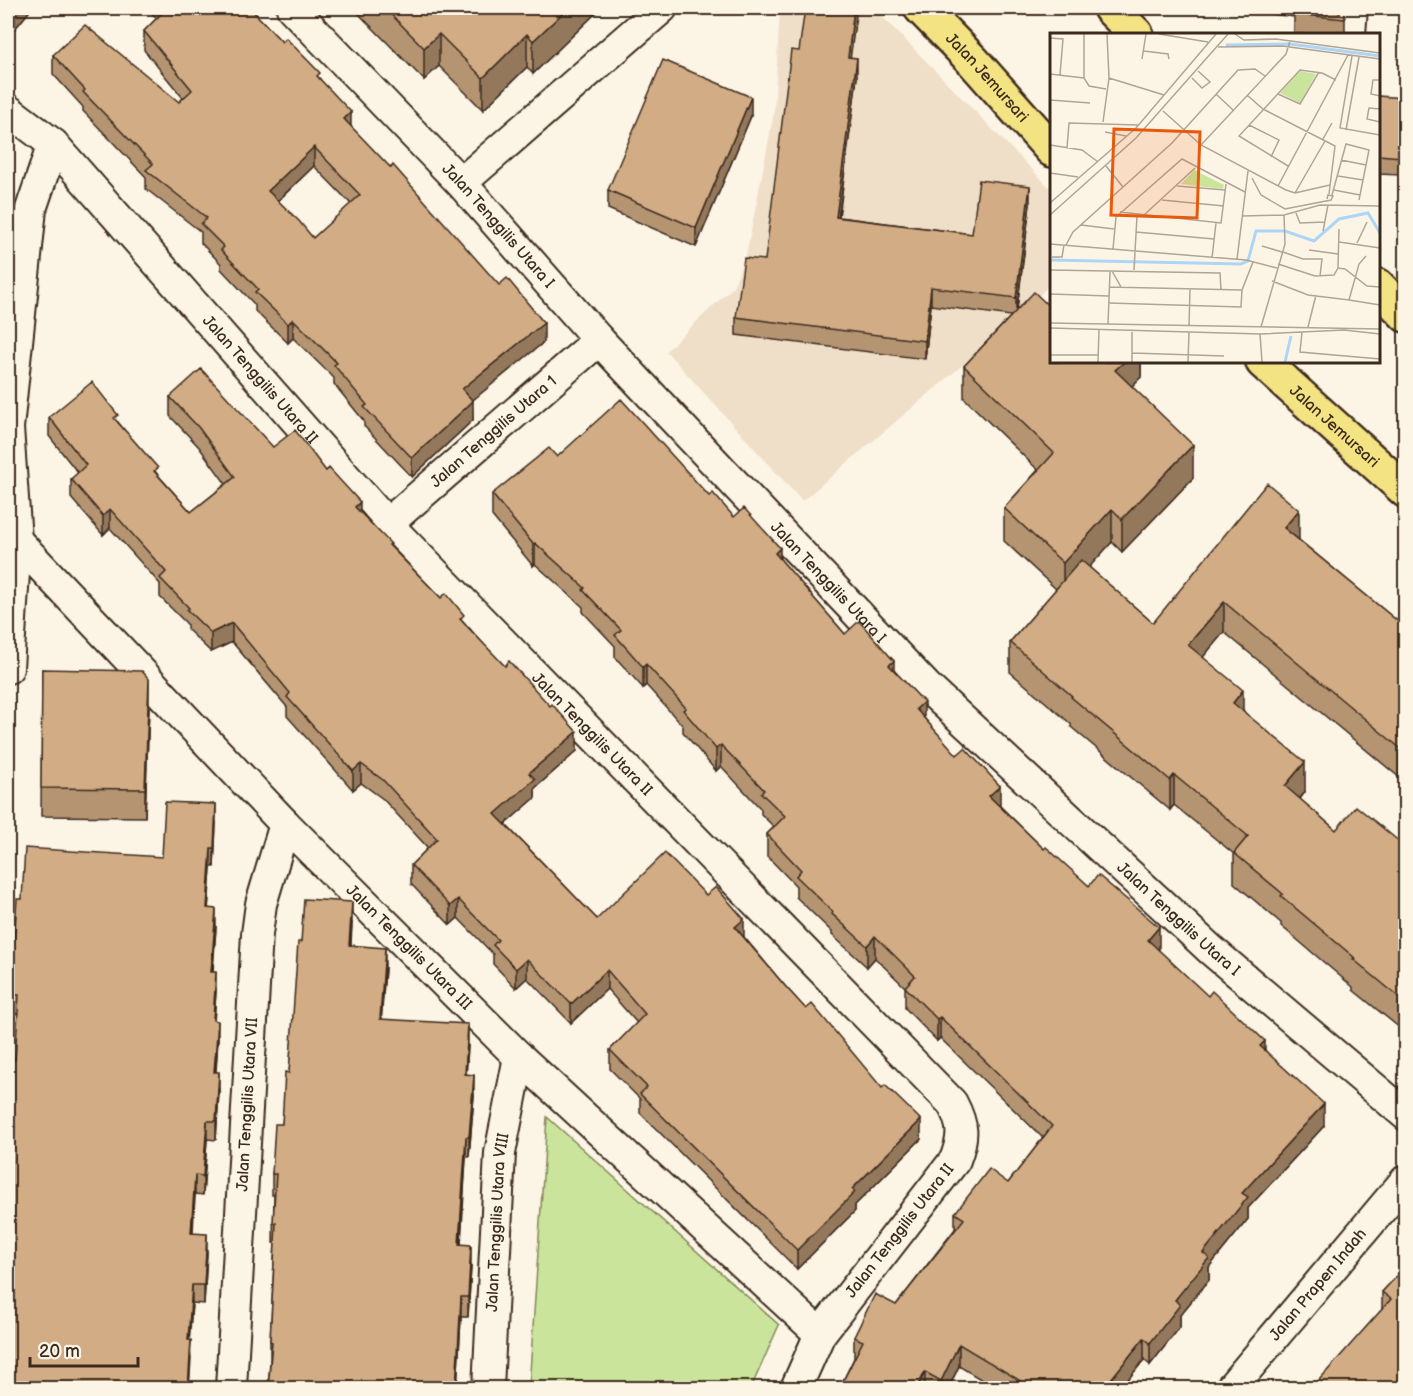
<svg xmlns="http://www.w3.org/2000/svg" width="1413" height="1396" viewBox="0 0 1413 1396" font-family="'Balsamiq Sans',sans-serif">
	<rect width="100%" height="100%" fill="#fcf5e5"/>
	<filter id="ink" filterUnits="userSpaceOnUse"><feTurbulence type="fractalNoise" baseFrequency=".0167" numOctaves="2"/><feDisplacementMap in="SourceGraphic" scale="12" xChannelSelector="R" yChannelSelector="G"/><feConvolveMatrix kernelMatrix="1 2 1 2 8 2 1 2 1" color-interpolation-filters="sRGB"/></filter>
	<g filter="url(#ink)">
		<path fill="#efdfc8" d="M780,8h94l177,181v94l-35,37 -214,181 -136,-150 67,-64 14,-36 27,-138z"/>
		<path fill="#cbe49b" stroke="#83875c" stroke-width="1.5" d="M547,1117l232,208 -28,63h-222z"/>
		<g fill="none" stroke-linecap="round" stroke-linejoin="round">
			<defs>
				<g id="street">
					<path id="s1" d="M292,8l169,175 138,157 328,347 284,263 195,165"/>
					<path d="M1350,34l2,-26"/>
					<path id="s2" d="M8,110l45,34 334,380 565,579c12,23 12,33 3,57l-135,174 -24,54"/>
					<path d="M461,183l201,-175"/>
					<path id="s3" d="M387,524l212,-184"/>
					<path id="s4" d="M16,540l269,284 234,233 301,277"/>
					<path d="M8,668l8,-128 -8,-112 23,-219 22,-65"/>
					<path id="s5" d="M231,1388l26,-454 4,-30 24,-80"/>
					<path id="s6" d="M488,1388l12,-235 19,-96"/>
					<path id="s7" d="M1231,1388l175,-208"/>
				</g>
				<g id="primary">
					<path id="s8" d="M921,8l52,53 79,89"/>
					<path d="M1110,8l26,26"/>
					<path d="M1378,286l28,29"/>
					<path id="s9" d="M1263,362l143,129"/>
				</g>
			</defs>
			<use href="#street" stroke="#3b2a1e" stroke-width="34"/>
			<use href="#primary" stroke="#3b2a1e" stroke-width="38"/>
			<use href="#street" stroke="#fcf5e5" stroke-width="30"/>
			<use href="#primary" stroke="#f4e382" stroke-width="33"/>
		</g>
		<g fill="#b59472" stroke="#3b2a1e" stroke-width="1.5" fill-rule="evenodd">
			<path d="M8,8h24l-22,27 -2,-3z"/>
			<path d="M145,8h105l32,34 38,37 31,48 193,215 -72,58 1,20 -61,57 -48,-51v-5l-30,-37v-6l-41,-40 -5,5 -33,-32v-6l-34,-36v-5l-20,-21v-11l-55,-43v-12l-63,-66v-4l-30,-33v-19l126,47 4,-4 -39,-48v-19l13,-13zM314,166l37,38 -38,34 -35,-37z"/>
			<path d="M353,8h248l-68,66 -6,-7 -44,43 -44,-44 -15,14z"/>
			<path d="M1246,8h89l5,6 5,2v18h-51v-17l-45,-6z"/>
			<path d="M850,58l7,19 -18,140 133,17 58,-30 -13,106 35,52h89v15l-9,9 61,92 -71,74 -10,-10 -23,25 64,56 146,-83 107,88v155l-182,-151 -21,25 102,135 -5,7 36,31 70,17v186l-53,-43v-3l-72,-61v-3l-47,-40v-29l-60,-49 -4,5 -99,-83v-3l-61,-52v-30l46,-53 -52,-48v-33l34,-38 -74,-72v-32l47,-50 -80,-11 -6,54 -189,-24v-18l29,-57z"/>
			<path d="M1378,96l27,21 -3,58 -24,-1z"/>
			<path d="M751,116l-55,131 -88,-38v-19z"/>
			<path d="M1406,196v36h-3v-19z"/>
			<path d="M170,397l103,50 53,24 65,75 73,76 113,129 -42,37v10l-30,26 92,95 147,18 41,49 136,153 -66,66v6l-58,58 -157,-156v-14l-30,-30v-19l27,-27 -30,-34 -36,34 -44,-45 -11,10 -23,-24v-10l-35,-36 -8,7 -39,-41v-19l17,-17 -45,-49 -22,-16 -8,7 -66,-74v-9l-55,-65 -21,10 -24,-23v-5l-27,-27v-13l-50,-56 -7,7 -32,-37v-19l7,-6 -29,-37v-19l69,5 40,53 33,37 35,-28 -27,-37 -29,-31z"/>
			<path d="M557,457l152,39 25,21 46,42 65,75 49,36 30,48 76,88 44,43 45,37 70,63 -1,1 107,100 59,76 -76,82v11l-39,48v13l-29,35v12l-30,38 -6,-5 -24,29h-123l-38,-23 -11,23h-109l15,-31v-21l42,-32 59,-76v-16l53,-30 35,-45 -103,-100 -3,3 -32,-33v-21l-30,-29 -8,9 -35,-32v-3l-36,-35v-11l-29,-30v-22l7,-7 -13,-13v-5l-40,-43 -5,5 -33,-39v-6l-37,-41 -3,3 -28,-31v-11l-32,-34v-5l-48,-43 -2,2 -41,-50v-22z"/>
			<path d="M42,669l107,37 -4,111 -104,-1z"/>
			<path d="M216,823l-2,44h-3l-3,41 8,19 -3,45 3,19 -2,29 4,19 -2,33 3,19 -3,49 -9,-1 -4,56 -8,-1 -2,39 14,19 -3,52 -12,-1 -3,37 2,19 -2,30h-181l1,-45 -1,-1v-78l1,-29h-1v-121h2l5,-55 3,-46 -10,-1v-18l14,-96 140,-42z"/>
			<path d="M352,923l-1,22 34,23 -4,51 87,26 -2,29 8,21 -5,62h-3l-5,88 10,21 -3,51h-7l-4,72h-189l2,-27v-21l5,-98h-2l1,-48h-2v-21l10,-50 7,-51 12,-131z"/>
			<path d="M1406,1266v123l-24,-80v-17z"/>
		</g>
		<g fill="#93785c" stroke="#3b2a1e" stroke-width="1.5">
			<path d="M17,8h15l-22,27v-19z"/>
			<path d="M568,8h33l-68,66v-33z"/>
			<path d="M854,8h3l-9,67v-18z"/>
			<path d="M439,34v32l-15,14v-32z"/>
			<path d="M527,34v33l-44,43v-32z"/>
			<path d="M857,58v19l-21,158v-18z"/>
			<path d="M751,97v19l-55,131v-19z"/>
			<path d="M1405,98v19l-3,58v-18z"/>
			<path d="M351,112v19l-7,-12z"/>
			<path d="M314,147v19l-46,44v-19z"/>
			<path d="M1030,186v18l-14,112v-18z"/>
			<path d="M931,287v18l-6,54v-18z"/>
			<path d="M293,319v19l-5,5v-19z"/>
			<path d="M544,323v19l-82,67v-20z"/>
			<path d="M1124,362h17v15l-26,26v-33z"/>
			<path d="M473,401v19l-61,57v-19z"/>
			<path d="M1193,445v33l-71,74v-33z"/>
			<path d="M360,502v19l-5,-14z"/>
			<path d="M110,509v19l-7,7v-19z"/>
			<path d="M1112,509v33l-49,54v-33z"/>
			<path d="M1299,510v30l-15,-12z"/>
			<path d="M535,543v21l-2,2v-22z"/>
			<path d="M780,548v22l-5,-17z"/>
			<path d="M1224,602v30l-36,43v-30z"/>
			<path d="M232,623v19l-21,10v-19z"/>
			<path d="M894,661v21l-5,-17z"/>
			<path d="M646,664v21l-3,3v-21z"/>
			<path d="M149,679v27l-4,111v-28z"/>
			<path d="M1243,690v30l-10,-17z"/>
			<path d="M924,702v22l-8,-15z"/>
			<path d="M577,732v19l-42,37v10l-40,35v-19l34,-41z"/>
			<path d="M721,745v21l-5,5v-22z"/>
			<path d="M1305,762v30l-20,24v-30z"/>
			<path d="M361,764v19l-8,7v-19z"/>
			<path d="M1174,775v30l-4,5v-30z"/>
			<path d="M1000,786v21l-11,-11z"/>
			<path d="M216,804v19l-2,44v-19z"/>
			<path d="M211,848v19l-4,60v-19z"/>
			<path d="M458,899v19l-8,7v-19z"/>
			<path d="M352,902v21l-3,43v-21z"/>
			<path d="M216,909v18l-5,63v-18z"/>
			<path d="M744,919v19l-9,-11z"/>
			<path d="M1159,927v22l-11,13v-22z"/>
			<path d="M875,936v22l-8,9v-21z"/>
			<path d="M385,948v20l-5,71v-20z"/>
			<path d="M527,959v19l-11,10v-19z"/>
			<path d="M607,970v19l-36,34v-19z"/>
			<path d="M216,972v19l-3,48v-19z"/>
			<path d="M940,1017v21l-3,3v-22z"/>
			<path d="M218,1021v18l-4,52v-19z"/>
			<path d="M468,1024v21l-3,50v-21z"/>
			<path d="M1265,1041v22l-5,-17z"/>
			<path d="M219,1072v19l-3,49v-19z"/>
			<path d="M474,1075v20l-5,62v-20z"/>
			<path d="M1324,1104v22l-76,82v11l-39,48v13l-29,35v12l-30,38v-22l53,-90 39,-60z"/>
			<path d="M921,1120v19l-66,66v6l-58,58v-19l55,-61z"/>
			<path d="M207,1121v18l-4,56v-19z"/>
			<path d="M466,1137v20l-7,108v-21z"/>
			<path d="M195,1175v19l-4,57v-18z"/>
			<path d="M207,1234v18l-3,52v-19z"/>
			<path d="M471,1245v21l-3,51v-20z"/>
			<path d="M192,1285v18l-4,56v-19z"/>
			<path d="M461,1297v20l-4,72h-1z"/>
			<path d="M1144,1338v22l-24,29h-17z"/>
			<path d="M191,1340l-2,49h-1z"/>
			<path d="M959,1344v22l-11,23h-7v-8z"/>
			<path d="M925,1372v17h-9z"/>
			<path d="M1406,1382v7h-5v-2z"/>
		</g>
		<g fill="#d2ac84" stroke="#3b2a1e" stroke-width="1.5" fill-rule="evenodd">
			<path d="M8,8h9l-7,8 -2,-2z"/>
			<path d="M167,8h83l32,34 4,-4 34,35 -3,3 34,36 -7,7 47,49 2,-3 106,120 8,-7 37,45 -82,66 11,12 -61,57 -48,-51 3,-2 -33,-40 3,-2 -44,-44 -5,5 -33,-32 3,-3 -37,-39 3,-3 -23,-23 6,-6 -61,-48 7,-6 -70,-72 2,-2 -32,-35 32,-30 94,77 13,-12 -48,-59zM314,147l46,48 -47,43 -14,-17 -31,-30z"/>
			<path d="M385,8h183l-35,33 -6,-7 -44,44 -44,-44 -15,14z"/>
			<path d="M805,8h49l-6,49 9,1 -21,159 136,17 7,-54 51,6 -14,112 -85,-11 -6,54 -189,-24 8,-59 21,2 26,-210 8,1z"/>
			<path d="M1294,8h41l5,6 5,2v3l-51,-5z"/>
			<path d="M663,60l88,37 -55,131 -88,-38z"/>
			<path d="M1378,96l27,2 -3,59 -24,-2z"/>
			<path d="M1406,196v17h-3z"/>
			<path d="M1034,292l18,17v53h72l-9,8 78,75 -71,74 -10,-10 -49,54 -59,-55 50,-55 -90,-87z"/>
			<path d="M201,369l72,78 22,-17 31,41 3,-3 31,34 -5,5 36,37 -2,1 52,53 5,-5 18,22 -4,4 45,47 4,-5 41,45 2,-2 25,28 -48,41 6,6 -40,35 102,105 68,-66 41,42 10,-8 28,32 -9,8 50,59 21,23 6,-5 70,84 3,-3 36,35 -69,69 3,3 -58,58 -157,-156 7,-7 -37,-37 35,-36 -38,-44 -36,34 -44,-45 -11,10 -23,-24 5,-5 -40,-41 -8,7 -39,-41 26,-26 -54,-59 -22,-16 -8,7 -66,-74 3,-4 -58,-70 -21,10 -24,-23 2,-2 -29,-30 6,-6 -56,-63 -7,7 -32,-37 15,-14 -37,-48 43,-35 26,33 -4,3 44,50 -4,3 37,41 44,-35 -36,-49 -29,-31z"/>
			<path d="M621,399l88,97 4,-3 21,24 10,-9 36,40 -5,5 70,81 14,-13 35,40 -5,4 35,37 -8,7 41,46 8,-7 35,38 -11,10 55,53 2,-2 43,39 9,-11 61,52 -11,13 60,56 4,-5 53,50 -5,5 64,58 -82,89 6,4 -45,56 6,5 -34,42 5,5 -30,38 -6,-5 -41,51h-75l1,-3 -70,-42 -18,37 -16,-9 -9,17h-77l24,-48 -9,-4 21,-43 21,11 68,-86 -9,-6 34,-44 19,14 44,-57 -112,-109 -3,2 -32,-32 10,-11 -40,-40 -8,10 -35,-32 1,-2 -37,-36 5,-6 -34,-36 18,-18 -24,-23 3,-3 -43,-45 -5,4 -33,-39 3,-2 -40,-44 -3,3 -28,-32 6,-5 -38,-40 2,-2 -50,-45 -2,1 -41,-50 57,-46 8,9z"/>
			<path d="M1267,483l32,27 -15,18 122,100v125l-182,-151 -36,43 55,45 -10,13 72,59 -20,24 51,44 20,-24 50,41v156l-53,-44 2,-1 -74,-62 2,-2 -49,-41 14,-17 -74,-61 -4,5 -99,-83 1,-1 -62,-54 71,-82 72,63z"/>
			<path d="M42,669l100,2 7,8 -4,110 -104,-1z"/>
			<path d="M165,802l51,2 -2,44h-3l-4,60 9,1 -5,63h5l-3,48 5,1 -4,51h5l-3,49h-9l-4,55 -8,-1 -4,58 16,1 -3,51h-12l-4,55h3l-3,49h-180v-24l2,-40h-2v-60l3,-48h-3v-102h2l3,-55h2l4,-65h-11l3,-40h2l4,-56h5l3,-51 137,9z"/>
			<path d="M304,899l48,3 -3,43 36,3 -5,71 88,5 -3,50 9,1 -5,62h-3l-7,107 12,1 -3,52h-7l-5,92h-188l4,-47 -2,-1 6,-118h-3l3,-49h-4l3,-50h7l3,-52 4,1 9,-131h3z"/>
			<path d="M1406,1266v116l-5,5 1,2h-91l80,-90 -9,-7z"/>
		</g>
	</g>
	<g text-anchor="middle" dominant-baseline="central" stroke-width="4.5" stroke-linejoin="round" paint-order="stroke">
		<g font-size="16" fill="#3b2a1e" stroke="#fcf5e5">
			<text stroke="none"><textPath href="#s8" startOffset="96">Jalan Jemursari</textPath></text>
			<text stroke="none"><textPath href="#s1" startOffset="300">Jalan Tenggilis Utara I</textPath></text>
			<text stroke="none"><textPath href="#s2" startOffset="370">Jalan Tenggilis Utara II</textPath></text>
			<text stroke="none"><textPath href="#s9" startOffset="96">Jalan Jemursari</textPath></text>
			<text stroke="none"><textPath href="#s3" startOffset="141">Jalan Tenggilis Utara 1</textPath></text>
			<text stroke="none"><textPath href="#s1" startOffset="786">Jalan Tenggilis Utara I</textPath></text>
			<text stroke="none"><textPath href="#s2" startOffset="856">Jalan Tenggilis Utara II</textPath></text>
			<text stroke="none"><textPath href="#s1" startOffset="1272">Jalan Tenggilis Utara I</textPath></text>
			<text stroke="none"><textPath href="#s4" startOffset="566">Jalan Tenggilis Utara III</textPath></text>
			<text stroke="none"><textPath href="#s5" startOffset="284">Jalan Tenggilis Utara VII</textPath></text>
			<text stroke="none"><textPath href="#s6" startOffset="166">Jalan Tenggilis Utara VIII</textPath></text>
			<text transform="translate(900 1231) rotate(-52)">Jalan Tenggilis Utara II</text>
			<text stroke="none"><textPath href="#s7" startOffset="135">Jalan Prapen Indah</textPath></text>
		</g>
	</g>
	<g transform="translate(1050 33)">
		<rect width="330" height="330" fill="#fcf5e5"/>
		<path d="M250,38l16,3 -16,29 -20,-10z" fill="#cbe49b"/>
		<path d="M144,137l30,15 -1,4 -42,-5z" fill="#cbe49b"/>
		<path fill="none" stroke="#add5f7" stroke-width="3" d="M176,12l64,-1 90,12M0,227l191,4 7,-3 8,-30h29l29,10 25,-22 29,-6 12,20M235,329l6,-26"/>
		<path fill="none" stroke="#afa495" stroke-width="1.5" d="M34,1v44l5,8 17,3M109,1l49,8M185,1l9,6 32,-1 104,14M0,5l13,1 -3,36M168,14l64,-1 98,13M94,18l24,3 1,5M302,23l-12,72 40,7M92,26l4,-25M0,41l34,4M59,45l55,17M142,45l10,10 8,-6 -12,-11M330,47h-7l-2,14 9,2M166,61l17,16M228,61l22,10 19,-32M197,62l16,14 72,37 -6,48M0,67l40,3M330,76l-11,-1 -2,11 13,3M113,78l38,34 85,45 9,3 35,-8M53,89l6,-44 -2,-44M199,92l30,15 -8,17M296,97l13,-73M55,99l21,4M273,106l9,-16M0,112l32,5 16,12M151,112l85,-91 4,-13M17,115l2,-25 69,2M291,127l25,5M56,133l17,21M238,133l-49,-30 61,-66 22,3 14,7M0,140l28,4M288,143l25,4M202,145l9,17 24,14 46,-9 2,-4 -5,-1 -1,4M127,153l48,4M228,153l70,-131M284,157l26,5M245,160l30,-52M282,162l14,-51 23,6 -10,50M112,167l62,6M0,170l86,-75 80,-94M70,179l101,11 5,-39M246,180l4,10 25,-1M0,182l86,-77 92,-104M94,182l51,-47M192,183l42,-1 36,-10 60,1M31,192l33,4M273,198l5,-26M86,199l78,7M289,209l41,6M307,210l10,-21M0,211l196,16 31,8M16,212l7,-13 99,-89 66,-73 17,-1 10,7M212,213l20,6M63,216l3,-32 66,-58 63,33M259,217l29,4M233,219l20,7h19l-2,17M2,224h10l2,-12M162,225l4,-35M187,226l11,-88M228,231l37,12 19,-1 4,-7 7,1 22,17 13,1M288,235l1,-39M0,237l170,3 1,17M84,237l3,-54M62,238l9,16M222,248l36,14 41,5 10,-36 7,-8M59,254l133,3M0,261l59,2M299,267l31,5M58,270l133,4 1,-17 11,-28M0,290l330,6M58,291l2,-52M139,293l1,-37M211,294l24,-83 -1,-29M258,294l8,-32M0,295l210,6 84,-4 36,4M82,297v32M252,299l-2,20 80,7M210,301l2,28M82,320l92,3M0,322h48M48,329l1,-33M138,329l1,-30"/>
		<path fill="#e8590c" fill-opacity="0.15" stroke="#e8590c" stroke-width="3" d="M64,96l86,3 -3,86 -86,-3z"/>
		<rect width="330" height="330" fill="none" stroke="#3b2a1e" stroke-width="3"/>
	</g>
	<rect width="1413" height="1396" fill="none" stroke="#fcf5e5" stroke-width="30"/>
	<rect x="15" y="15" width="1383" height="1366" fill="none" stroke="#3b2a1e" stroke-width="2" filter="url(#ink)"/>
	<path d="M30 1357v9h108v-9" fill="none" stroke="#3b2a1e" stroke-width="3"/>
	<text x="39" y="1357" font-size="18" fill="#3b2a1e" stroke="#fcf5e5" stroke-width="4.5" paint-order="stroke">20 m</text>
</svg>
